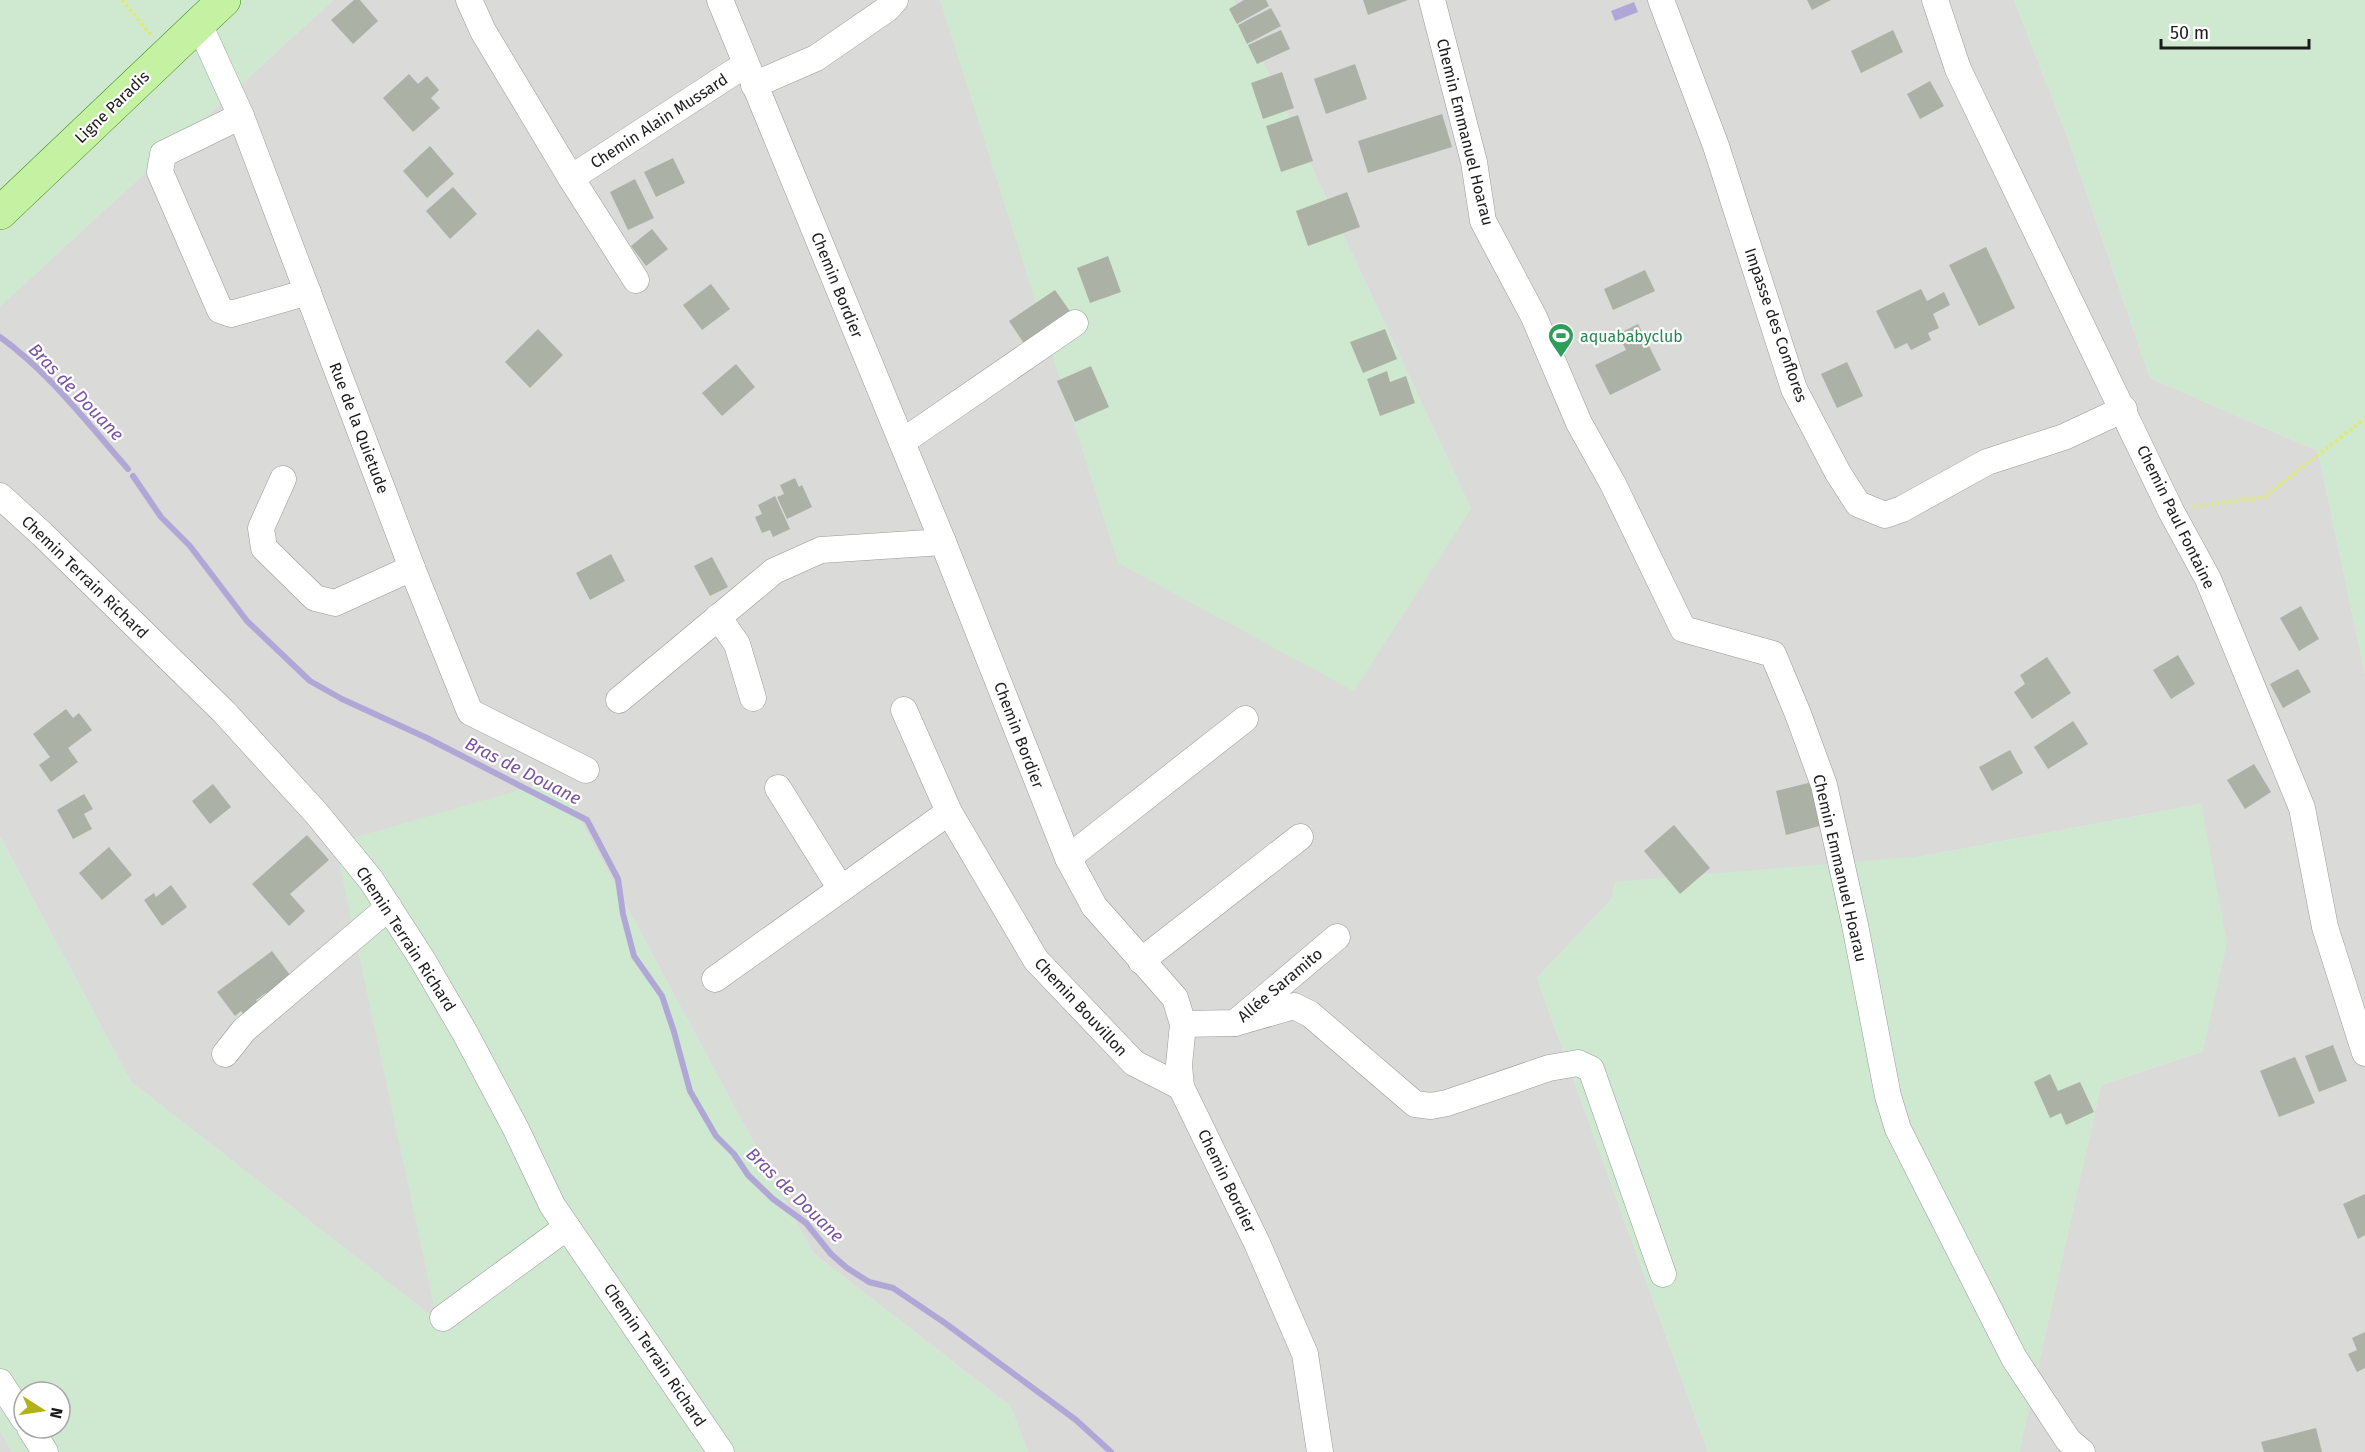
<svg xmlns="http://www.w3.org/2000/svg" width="2365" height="1452" viewBox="0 0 2365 1452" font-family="'Fira Sans',sans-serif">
	<rect width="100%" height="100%" fill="#e6ece3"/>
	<g fill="#dadad9">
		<path d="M333,0h607l12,33 519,476 -237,-509h780l52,133 84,245 168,73 47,223v778h-346l82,-367 102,-34 -2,-247 -277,52 -313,44 -74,78 171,474h-680l-18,-46 -197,-153 -255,-474 -120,542 -307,-239 -131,-245v-531z"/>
		<path d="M0,1430l12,22h-12z"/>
	</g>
	<g fill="#cfe9d1" fill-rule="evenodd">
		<path d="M0,0h333l-333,306z"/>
		<path d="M940,0h294l237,509 -117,182 -236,-128z"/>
		<path d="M2014,0h351v674l-47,-223 -168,-73 -84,-245z"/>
		<path d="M558,779l255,474 197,153 18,46h-1016l-12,-22v-593l131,245 306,238 -102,-477zM24,1392h36v36h-36z"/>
		<path d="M2201,804l26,139 -24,108 -102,34 -82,367h-311l-171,-474 74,-78 4,-18 309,-26z"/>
	</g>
	<path fill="#b1a7d6" d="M1634,2l4,10 -23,9 -4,-10z"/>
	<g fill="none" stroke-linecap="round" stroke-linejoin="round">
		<g stroke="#b1a7d6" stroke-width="6">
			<path d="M0,337c49,35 88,87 128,132"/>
			<path d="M133,476l28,41 29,29 57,75 63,60 32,18 85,39 160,82 31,59 5,35 11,42 28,40 12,36 16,59 26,45 18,18 14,21 25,24 33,24 25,31 16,14 22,14 24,6 52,35 131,97 35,32"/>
		</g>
	</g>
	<g fill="#acb1a6">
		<path d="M354,0h6l18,21 -25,23 -22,-24z"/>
		<path d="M1244,0h22l3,6 -32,18 -8,-15z"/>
		<path d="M1363,0h45l-40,15z"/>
		<path d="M1807,0h24l-19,10z"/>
		<path d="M1271,8l10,18 -34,18 -9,-19z"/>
		<path d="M1281,30l9,19 -33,15 -9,-19z"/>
		<path d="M1893,30l10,22 -42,21 -10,-22z"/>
		<path d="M1355,64l12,35 -41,15 -12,-35z"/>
		<path d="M1282,72l12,36 -31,11 -12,-36z"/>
		<path d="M409,74l9,10 9,-8 12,14 -8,8 9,10 -27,24 -30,-34z"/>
		<path d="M1930,81l14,25 -24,13 -13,-25z"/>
		<path d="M1442,114l10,33 -84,26 -10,-32z"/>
		<path d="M1298,115l15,46 -32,11 -15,-46z"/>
		<path d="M430,146l24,28 -27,24 -24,-27z"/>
		<path d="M673,158l12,25 -29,14 -12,-25z"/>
		<path d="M635,179l19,39 -26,12 -18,-38z"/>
		<path d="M453,187l24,27 -27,25 -24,-28z"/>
		<path d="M1347,192l13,35 -52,19 -12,-35z"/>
		<path d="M652,229l16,20 -22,17 -15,-20z"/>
		<path d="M1986,247l29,61 -36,18 -30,-61z"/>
		<path d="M1108,256l13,36 -31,11 -13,-35z"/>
		<path d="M1645,270l10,21 -42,19 -9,-21z"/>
		<path d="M711,284l19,25 -28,21 -19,-25z"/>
		<path d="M1921,289l6,12 17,-9 6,13 -17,9 6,14 -11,5 3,7 -20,10 -4,-7 -12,6 -19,-38z"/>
		<path d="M1055,290l19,27 -47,31 -18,-27z"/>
		<path d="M1638,324l23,46 -51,25 -15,-30 31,-15 -8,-16z"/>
		<path d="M538,329l25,26 -33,33 -25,-26z"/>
		<path d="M1385,329l12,30 -34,14 -13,-31z"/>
		<path d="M1847,362l16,34 -26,12 -16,-34z"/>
		<path d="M736,364l19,23 -33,29 -20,-23z"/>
		<path d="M1091,366l18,41 -34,15 -18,-41z"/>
		<path d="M1387,371l3,11 16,-6 9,27 -35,13 -13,-37z"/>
		<path d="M795,478l4,9 3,-2 10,22 -25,12 -10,-22 7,-3 -4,-9z"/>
		<path d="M775,496l15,33 -17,8 -3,-7 -8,3 -7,-16 7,-3 -4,-9z"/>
		<path d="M611,554l14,27 -35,19 -14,-27z"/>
		<path d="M712,557l16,30 -18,9 -16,-30z"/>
		<path d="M2301,606l18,33 -20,12 -19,-33z"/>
		<path d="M2178,655l17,29 -24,15 -18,-29z"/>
		<path d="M2047,657l24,36 -39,26 -18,-27 11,-8 -5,-9z"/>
		<path d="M2298,669l13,23 -28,16 -13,-24z"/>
		<path d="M66,709l7,9 6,-5 13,17 -24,18 10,14 -27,20 -12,-17 11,-8 -17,-23z"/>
		<path d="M2073,721l15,23 -40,25 -14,-22z"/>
		<path d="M2010,750l13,23 -31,18 -13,-24z"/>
		<path d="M2254,764l17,28 -26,17 -18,-29z"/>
		<path d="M1812,782l11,43 -37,10 -10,-44z"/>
		<path d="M213,784l18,23 -21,17 -18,-23z"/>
		<path d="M84,794l9,15 -9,5 8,15 -19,10 -16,-29z"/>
		<path d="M1674,825l36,43 -30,26 -36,-43z"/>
		<path d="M307,835l22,25 -39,34 15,17 -16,15 -37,-42z"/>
		<path d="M109,847l23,28 -30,25 -23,-27z"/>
		<path d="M171,885l16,22 -25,19 -18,-26 10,-7 2,4z"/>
		<path d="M272,951l18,24 -9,7 7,10 -14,10 -8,-9 -10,7 7,9 -15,12 -7,-10 -6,5 -18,-24z"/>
		<path d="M2333,1045l14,36 -28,11 -14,-36z"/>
		<path d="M2295,1057l20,46 -36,14 -19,-46z"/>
		<path d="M2050,1074l8,17 22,-9 14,30 -28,13 -5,-12 -11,5 -16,-36z"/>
		<path d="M2365,1194v41l-7,4 -15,-35z"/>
		<path d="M2365,1332v36l-8,4 -9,-18 9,-4 -5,-12z"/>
		<path d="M2316,1428l6,24h-58l-3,-10z"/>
	</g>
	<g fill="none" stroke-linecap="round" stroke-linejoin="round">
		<defs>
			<g id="minor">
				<path d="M469,0l14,31 88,147 65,102"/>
				<path d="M720,0l223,542 125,316 26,48 81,92 8,26 -4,41 2,22 76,156 48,111 15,98"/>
				<path d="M1432,0l42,162 9,59 51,96 45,106 34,61 70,145 90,25 25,60 26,71 31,140 33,171 10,33 116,229 54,82 14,12"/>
				<path d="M1661,0l55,146 78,243 44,84 20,31 27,11 17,-6 85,-47 77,-25 60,-28"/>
				<path d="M1935,0l23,69 213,442 37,68 94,229 23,119 40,126"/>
				<path d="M199,24l42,92 171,452 58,144 116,58"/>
				<path d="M754,85l62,-27 71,-49 8,-9"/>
				<path d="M241,116l-78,38 -3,18 60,138 11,4 77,-22"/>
				<path d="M571,178l175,-114"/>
				<path d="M902,442l173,-119"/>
				<path d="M283,479l-22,49 3,20 51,50 20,5 77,-35"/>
				<path d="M0,496l42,38 182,178 93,102 54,66 51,79 43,74 51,96 36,76 169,247"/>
				<path d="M718,617l19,27 16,54"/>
				<path d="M619,700l155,-129 47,-21 122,-8"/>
				<path d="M904,710l45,102 87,148 98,103 47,24"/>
				<path d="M778,788l63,101"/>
				<path d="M1068,858l177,-139"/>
				<path d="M1141,961l159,-124"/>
				<path d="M715,979l234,-167"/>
				<path d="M1235,1023l59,-17 16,8 105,90 16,2 16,-3 102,-35 29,-5 13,6 72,205"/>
				<path d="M1183,1024l52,-1 102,-86"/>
				<path d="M225,1054l19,-24 145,-123"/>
				<path d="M443,1318l124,-91"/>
				<path d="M0,1382l24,37"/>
				<path d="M30,1428l15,24"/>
			</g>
			<path id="major" d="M0,213l224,-213"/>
		</defs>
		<use href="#minor" stroke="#999" stroke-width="27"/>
		<use href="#major" stroke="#37840f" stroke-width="34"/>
		<g stroke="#dfea75" stroke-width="4" stroke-dasharray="3 3" stroke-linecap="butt">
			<path d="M122,0l30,36"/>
			<path d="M2193,507l71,-10 99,-77 2,1"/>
		</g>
		<use href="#minor" stroke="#fff" stroke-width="26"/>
		<use href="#major" stroke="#c5f1a2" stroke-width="33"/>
	</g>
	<defs>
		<symbol id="stadium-pin" viewBox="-11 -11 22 30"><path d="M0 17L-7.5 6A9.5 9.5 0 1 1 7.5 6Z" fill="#2e9e5b" stroke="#fff"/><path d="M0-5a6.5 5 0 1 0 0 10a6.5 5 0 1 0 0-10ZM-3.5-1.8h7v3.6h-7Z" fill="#fff"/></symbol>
	</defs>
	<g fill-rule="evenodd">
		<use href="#stadium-pin" x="1546" y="321" width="30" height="40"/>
	</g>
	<g text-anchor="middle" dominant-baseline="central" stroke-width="4.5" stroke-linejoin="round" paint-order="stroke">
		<g font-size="16" fill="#1c1c1c" stroke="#fff">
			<text transform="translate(112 107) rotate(-44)">Ligne Paradis</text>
			<text transform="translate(659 121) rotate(-33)">Chemin Alain Mussard</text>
			<text transform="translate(1465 132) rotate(76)">Chemin Emmanuel Hoarau</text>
			<text transform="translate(837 285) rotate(68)">Chemin Bordier</text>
			<text transform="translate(1776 325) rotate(71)">Impasse des Conflores</text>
			<text transform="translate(359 428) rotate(69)">Rue de la Quietude</text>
			<text transform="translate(2176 517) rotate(64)">Chemin Paul Fontaine</text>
			<text transform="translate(85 577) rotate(44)">Chemin Terrain Richard</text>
			<text transform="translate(1019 735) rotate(69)">Chemin Bordier</text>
			<text transform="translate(1840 868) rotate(77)">Chemin Emmanuel Hoarau</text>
			<text transform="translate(406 939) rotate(57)">Chemin Terrain Richard</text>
			<text transform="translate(1280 985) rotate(-40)">Allée Saramito</text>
			<text transform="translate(1081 1007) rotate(47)">Chemin Bouvillon</text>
			<text transform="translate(1227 1181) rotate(64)">Chemin Bordier</text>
			<text transform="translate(655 1355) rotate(56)">Chemin Terrain Richard</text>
		</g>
		<g font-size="16" fill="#27864d" stroke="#fff" text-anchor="start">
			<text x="1580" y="336">aquababyclub</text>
		</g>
		<g font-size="18" font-style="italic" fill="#7953a1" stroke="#fff">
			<text transform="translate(76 392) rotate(46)">Bras de Douane</text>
			<text transform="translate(523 771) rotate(27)">Bras de Douane</text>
			<text transform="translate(795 1195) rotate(44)">Bras de Douane</text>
		</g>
	</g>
	<g transform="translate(42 1410) rotate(102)"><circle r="28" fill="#ffffff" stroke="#a4a4a4" stroke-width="1.5"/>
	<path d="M0-4.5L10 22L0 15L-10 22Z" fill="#b3b215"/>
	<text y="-9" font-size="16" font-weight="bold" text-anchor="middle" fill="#1c1c1c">N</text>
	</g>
	<path d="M2161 39v9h148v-9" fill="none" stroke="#1c1c1c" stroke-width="3"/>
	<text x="2170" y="39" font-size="18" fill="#1c1c1c" stroke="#ffffff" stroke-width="4.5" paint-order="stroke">50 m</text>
</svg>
